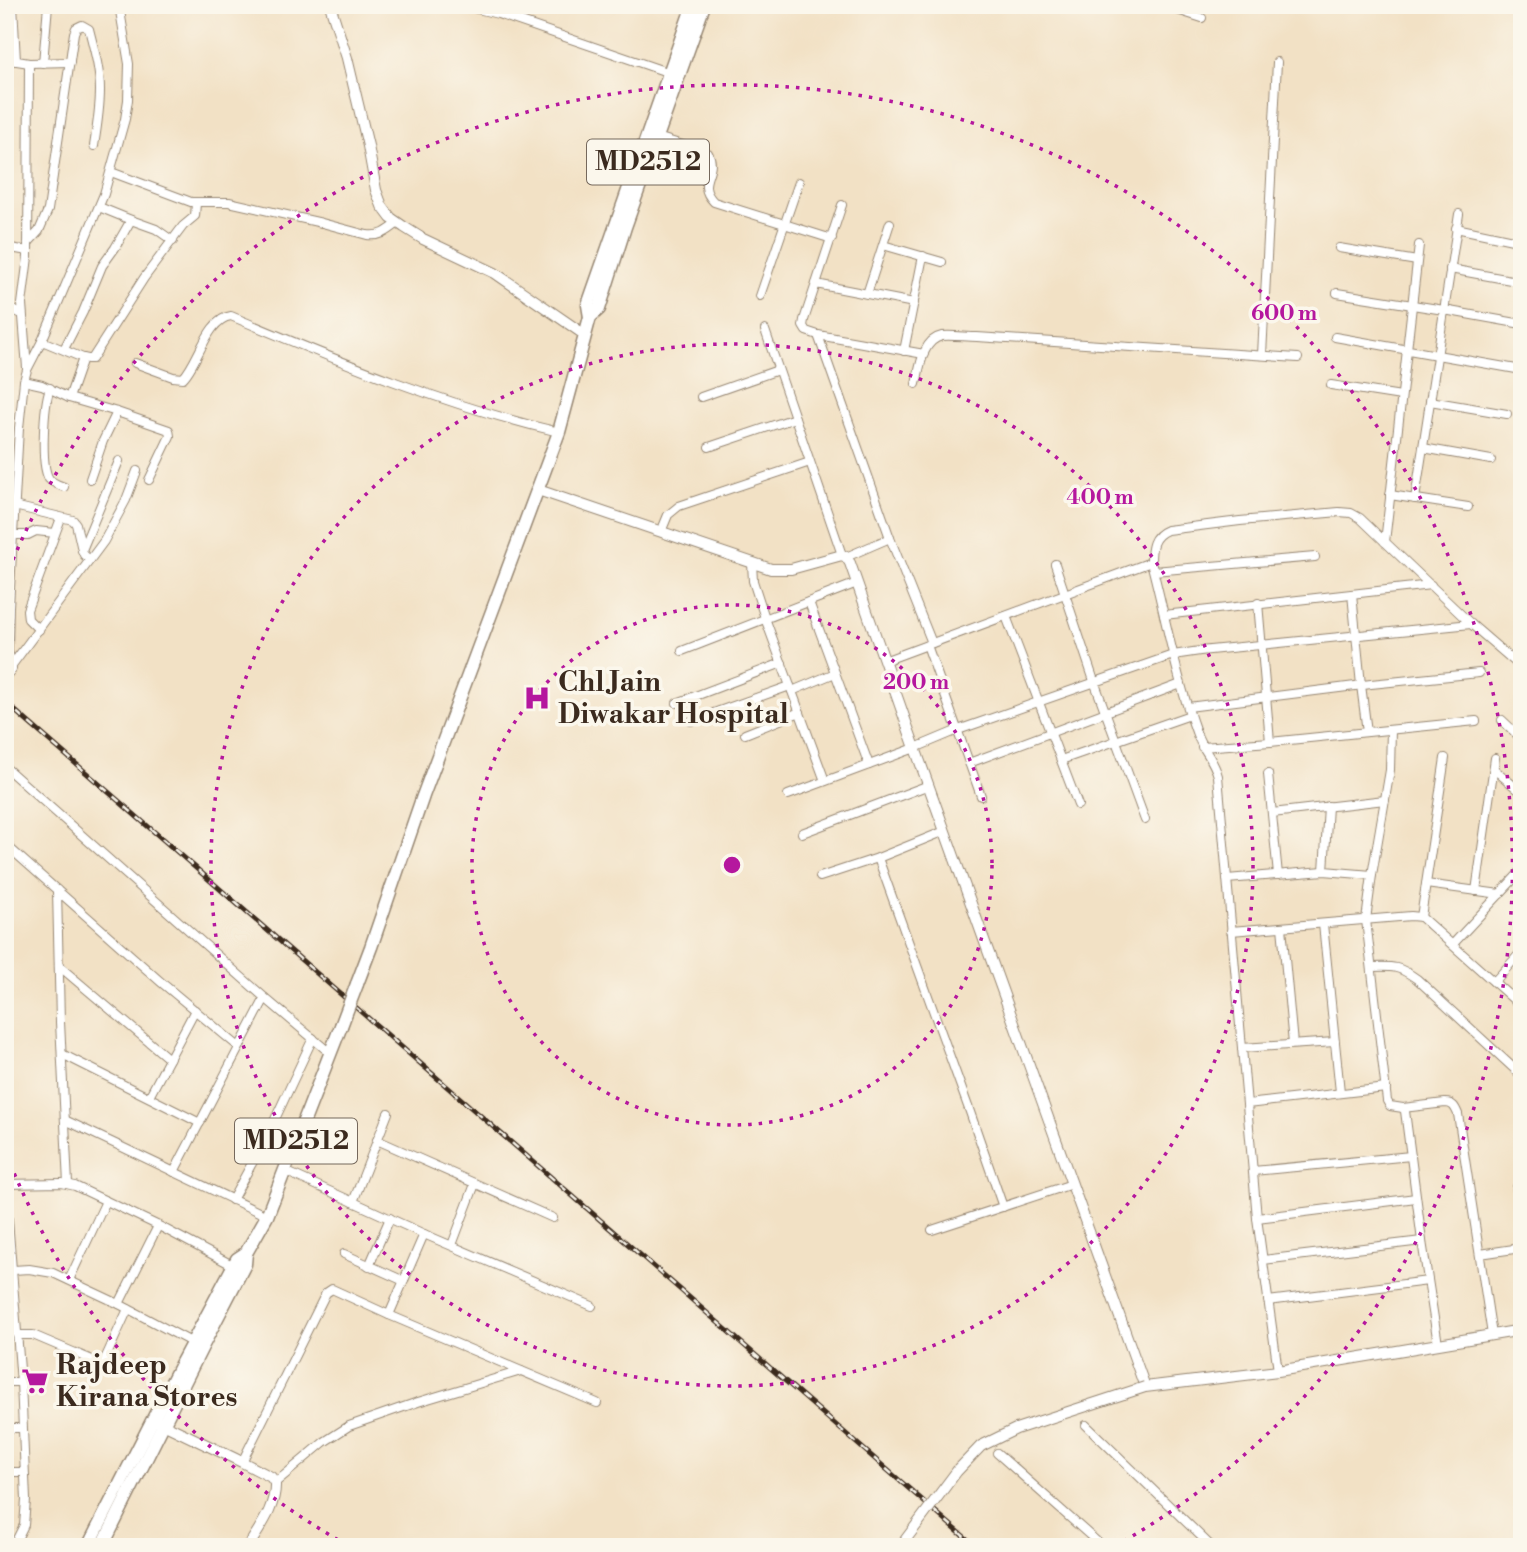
<svg xmlns="http://www.w3.org/2000/svg" width="1527" height="1552" viewBox="0 0 1527 1552" font-family="'Libre Bodoni',serif">
	<rect width="100%" height="100%" fill="#fbf7ec"/>
	<filter id="ink" filterUnits="userSpaceOnUse"><feTurbulence type="fractalNoise" baseFrequency=".0143" numOctaves="2"/><feDisplacementMap in="SourceGraphic" scale="14" xChannelSelector="R" yChannelSelector="G"/><feConvolveMatrix kernelMatrix="1 2 1 2 8 2 1 2 1" color-interpolation-filters="sRGB"/></filter>
	<filter id="wash" filterUnits="userSpaceOnUse"><feTurbulence type="fractalNoise" baseFrequency=".00686" numOctaves="4" result="noise"/><feDisplacementMap in="SourceGraphic" scale="28" xChannelSelector="R" yChannelSelector="G"/><feGaussianBlur stdDeviation="1.57" result="paint"/><feColorMatrix in="noise" values="0 0 0 0 0 0 0 0 0 0 0 0 0 0 0 0 0 1.4 0 .05"/><feComposite in="paint" operator="in"/></filter>
	<g filter="url(#wash)">
		<rect width="100%" height="100%" fill="#f2e1c5"/>
	</g>
	<g filter="url(#ink)">
		<g fill="none" stroke-linecap="round" stroke-linejoin="round">
			<defs>
				<g id="minor">
					<path d="M13,5l3,56"/>
					<path d="M461,5l37,9 172,59"/>
					<path d="M1162,5l40,13"/>
					<path d="M5,59l24,4 41,-1"/>
					<path d="M43,63l5,-58"/>
					<path d="M657,137l51,16c11,19 -14,29 6,49l118,37"/>
					<path d="M111,172l80,30h38l93,21 45,12c14,2 21,-4 31,-12"/>
					<path d="M842,205l-38,115 -1,6 3,5 12,4 106,19"/>
					<path d="M99,207l32,13 25,9 17,12"/>
					<path d="M1456,228l66,14"/>
					<path d="M28,243l11,-12 9,-21 26,-177 2,-5 6,-3 7,4c5,20 11,40 11,61 0,19 -3,37 -6,56"/>
					<path d="M883,245l59,17"/>
					<path d="M5,247l23,4"/>
					<path d="M1339,248l78,13"/>
					<path d="M1450,269l72,13"/>
					<path d="M816,284l98,19"/>
					<path d="M1337,293l107,17 78,14"/>
					<path d="M867,294l23,-71"/>
					<path d="M760,296l39,-114"/>
					<path d="M5,307l17,7"/>
					<path d="M765,330l77,225"/>
					<path d="M818,335l72,203 42,105"/>
					<path d="M1335,337l187,33"/>
					<path d="M42,341l41,17 5,1h4l52,-81 39,-52 12,-10 1,-13"/>
					<path d="M64,349l19,-37 19,-46 13,-18 16,-28"/>
					<path d="M904,351l19,-95"/>
					<path d="M1262,355l15,-293"/>
					<path d="M135,363l38,14 10,1c16,-16 24,-59 48,-62 107,45 215,90 328,116"/>
					<path d="M27,368l-5,-64 6,-47 1,-194"/>
					<path d="M24,381l18,4 27,13 48,14 52,18 1,6 -21,44"/>
					<path d="M916,384c4,-16 6,-44 26,-48 11,-1 24,1 35,1l321,21"/>
					<path d="M1331,385l70,11"/>
					<path d="M50,388c-6,16 -10,77 -1,91 4,4 10,6 15,8"/>
					<path d="M701,397l77,-27"/>
					<path d="M69,398l14,-40"/>
					<path d="M1430,401l77,13"/>
					<path d="M709,447l86,-29"/>
					<path d="M1423,448l68,12"/>
					<path d="M90,479l13,-38 14,-29"/>
					<path d="M1390,495l78,12"/>
					<path d="M1415,499l44,-285"/>
					<path d="M14,506l59,14 3,4 6,26 2,5 6,5"/>
					<path d="M661,532l7,-17 11,-9 131,-44"/>
					<path d="M13,535h15l8,-4 19,2"/>
					<path d="M1385,542l34,-297"/>
					<path d="M82,550l37,-89"/>
					<path d="M846,557l44,-19"/>
					<path d="M752,563l1,18 12,37 60,163"/>
					<path d="M1055,564l39,117 51,139"/>
					<path d="M1154,571l161,-14"/>
					<path d="M1352,594l9,91 6,47"/>
					<path d="M809,602l60,163"/>
					<path d="M1258,603l12,139"/>
					<path d="M1164,615l267,-30"/>
					<path d="M1006,616l72,189"/>
					<path d="M39,630l-11,-11 -1,-9 34,-92"/>
					<path d="M927,645l54,151"/>
					<path d="M682,651l175,-68"/>
					<path d="M884,661l267,-99"/>
					<path d="M12,665l92,-124 22,-41 11,-29"/>
					<path d="M5,677l7,-8v-4l-4,-14 1,-44 10,-179 5,-47 3,-11 15,-29 62,-147 21,-75 3,-19 1,-36 -10,-59"/>
					<path d="M792,691l43,-18"/>
					<path d="M677,703l105,-40"/>
					<path d="M1188,707l183,-23 108,-11"/>
					<path d="M1502,720l20,19"/>
					<path d="M691,721l99,-35"/>
					<path d="M1391,730l-1,40 -18,105 -6,45 21,181 3,5 13,2 2,3 17,130 16,103"/>
					<path d="M745,734l55,-22"/>
					<path d="M1202,747l68,-5 206,-21"/>
					<path d="M1061,760l129,-45"/>
					<path d="M969,763l212,-79"/>
					<path d="M5,767l260,231 65,55"/>
					<path d="M1494,769l28,24"/>
					<path d="M1268,774l10,101"/>
					<path d="M788,795l127,-47 43,-18 215,-75 27,-4 271,-27"/>
					<path d="M1272,813l113,-13"/>
					<path d="M802,833l127,-48"/>
					<path d="M5,844l157,139 77,64"/>
					<path d="M878,858l92,254 33,95"/>
					<path d="M1324,871l4,-65"/>
					<path d="M820,877l58,-19 67,-27"/>
					<path d="M1227,879l97,-8 48,4"/>
					<path d="M1426,884l74,10"/>
					<path d="M57,890l3,132 8,162"/>
					<path d="M1476,891l19,-133"/>
					<path d="M1421,917l24,-159"/>
					<path d="M1323,924l17,168"/>
					<path d="M1282,927l11,117"/>
					<path d="M1231,931l180,-15 10,1 101,90"/>
					<path d="M1453,944l69,-74"/>
					<path d="M59,966l110,93"/>
					<path d="M1372,967c21,-1 27,-1 45,12l105,97"/>
					<path d="M1494,982l28,-31"/>
					<path d="M1242,1048l93,-6"/>
					<path d="M62,1054l138,69"/>
					<path d="M149,1097l46,-87"/>
					<path d="M1247,1104l139,-16"/>
					<path d="M1403,1108l42,-5c8,0 10,4 13,11l34,221"/>
					<path d="M65,1120l202,96"/>
					<path d="M377,1140l176,78"/>
					<path d="M285,1171l139,63 168,72"/>
					<path d="M1253,1171l158,-15"/>
					<path d="M174,1172l91,-174"/>
					<path d="M1522,1178c-7,9 -7,14 0,22"/>
					<path d="M5,1182l16,200 5,118 -2,25 -11,22"/>
					<path d="M5,1184l57,-1 13,3 86,41 73,39"/>
					<path d="M232,1200l37,-68 44,-94"/>
					<path d="M353,1202l35,-89"/>
					<path d="M1257,1218l159,-20"/>
					<path d="M932,1230l140,-46"/>
					<path d="M452,1245l23,-61"/>
					<path d="M344,1254l60,27"/>
					<path d="M1480,1254l34,-5 8,-4"/>
					<path d="M1263,1260l159,-19"/>
					<path d="M369,1266l21,-48"/>
					<path d="M13,1270l16,-1 24,4 66,31 74,39"/>
					<path d="M69,1280l37,-79"/>
					<path d="M1268,1301l160,-20"/>
					<path d="M119,1304l39,-78"/>
					<path d="M389,1315l35,-81"/>
					<path d="M17,1335h16l66,28 6,-4 23,-50"/>
					<path d="M1278,1371l-21,-153 -39,-442c-5,-19 -16,-26 -22,-44 -20,-55 -30,-113 -45,-170 0,-14 1,-26 16,-32l73,-9 99,-9 12,1 9,5 111,106 51,44"/>
					<path d="M5,1382h16"/>
					<path d="M1086,1425l126,122"/>
					<path d="M5,1428h17"/>
					<path d="M997,1453l106,94"/>
					<path d="M242,1462l84,-169 6,-4 57,26 208,88"/>
					<path d="M5,1472h19"/>
					<path d="M275,1483l49,-41 25,-16 69,-24 103,-31"/>
				</g>
				<g id="tertiary">
					<path d="M330,5l17,53 21,88 8,44 6,16 9,12 13,9 19,12 72,34 90,62"/>
					<path d="M538,490l233,79h20l51,-14 4,2 4,6 65,185 230,639 133,-16 244,-41"/>
					<path d="M159,1422l83,40 29,15 4,6c1,24 -15,44 -27,64"/>
				</g>
				<g id="primary">
					<path d="M590,317l9,-8 26,-82 79,-222"/>
					<path d="M357,984l14,-37 52,-151 136,-364 31,-115 -2,-12 105,-300"/>
					<path d="M88,1547l92,-181 57,-107 9,-6 21,-37 74,-190"/>
					<path d="M102,1547l100,-200 43,-83 1,-11"/>
				</g>
			</defs>
			<use href="#minor" stroke="#968672" stroke-width="10"/>
			<use href="#tertiary" stroke="#968672" stroke-width="12"/>
			<use href="#primary" stroke="#968672" stroke-width="15"/>
			<use href="#minor" stroke="#fff" stroke-width="8"/>
			<use href="#tertiary" stroke="#fff" stroke-width="10"/>
			<use href="#primary" stroke="#fff" stroke-width="12"/>
			<defs>
				<path id="rail" d="M5,702l971,845"/>
			</defs>
			<use href="#rail" stroke="#3b2a1e" stroke-width="5"/>
			<use href="#rail" stroke="#fbf7ec" stroke-width="2.5" stroke-dasharray="8" stroke-linecap="butt"/>
			<defs>
				<path id="tertiary-bridge" d="M900,1547l57,-76 24,-25 35,-17 129,-42"/>
				<path id="primary-bridge" d="M341,1026l16,-42"/>
			</defs>
			<use href="#tertiary-bridge" stroke="#968672" stroke-width="12" stroke-linecap="butt"/>
			<use href="#primary-bridge" stroke="#968672" stroke-width="15" stroke-linecap="butt"/>
			<use href="#tertiary-bridge" stroke="#fff" stroke-width="10"/>
			<use href="#primary-bridge" stroke="#fff" stroke-width="12"/>
		</g>
	</g>
	<g fill="none" stroke="#b5179e" stroke-width="3.5" stroke-dasharray="3.5 7">
		<circle cx="732" cy="865" r="260"/>
		<circle cx="732" cy="865" r="521"/>
		<path d="M347 1545A781 781 0 0 1 5 1151M5 579A781 781 0 1 1 1117 1545"/>
	</g>
	<defs>
		<symbol id="hospital-bare" viewBox="-9 -9 18 18"><path d="M-5-5h3v3.5h4V-5h3V5h-3V1.5h-4V5h-3Z" fill="#b5179e" stroke="#fbf7ec" stroke-width="2.5" paint-order="stroke"/></symbol>
		<symbol id="supermarket-bare" viewBox="-9 -9 18 18"><path d="M-6-5.5h2.5l.6 2H6L4.5 2H-2.5L-4.4-4H-6ZM-1.5 3.2a1.3 1.3 0 1 0 .1 0ZM3 3.2a1.3 1.3 0 1 0 .1 0Z" fill="#b5179e" stroke="#fbf7ec" stroke-width="2.5" paint-order="stroke"/></symbol>
	</defs>
	<g fill-rule="evenodd">
		<use href="#hospital-bare" x="518" y="679" width="38" height="38"/>
		<use href="#supermarket-bare" x="16" y="1362" width="38" height="38"/>
	</g>
	<g text-anchor="middle" dominant-baseline="central" stroke-width="7" stroke-linejoin="round" paint-order="stroke">
		<g fill="#fbf7ec" stroke="#75685c" stroke-width="2">
			<rect x="587" y="139.5" width="122" height="45" rx="5"/>
			<rect x="235" y="1118.5" width="122" height="45" rx="5"/>
		</g>
		<g font-size="26" font-weight="bold" fill="#3b2a1e">
			<text x="648" y="162">MD2512</text>
			<text x="296" y="1141">MD2512</text>
		</g>
		<g font-size="28" font-weight="bold" fill="#3b2a1e" stroke="#fbf7ec" text-anchor="start">
			<text x="558" y="682">Chl Jain<tspan x="558" dy="32">Diwakar Hospital</tspan></text>
			<text x="56" y="1365">Rajdeep<tspan x="56" dy="32">Kirana Stores</tspan></text>
		</g>
	</g>
	<circle cx="732" cy="865" r="10" fill="#b5179e" stroke="#fbf7ec" stroke-width="3.5"/>
	<g font-size="21" text-anchor="middle" font-weight="bold" fill="#b5179e" stroke="#fbf7ec" stroke-width="7" stroke-linejoin="round" paint-order="stroke">
		<text x="1284" y="320">600 m</text>
		<text x="1100" y="504">400 m</text>
		<text x="916" y="689">200 m</text>
	</g>
	<rect width="1527" height="1552" fill="none" stroke="#fbf7ec" stroke-width="28"/>
</svg>
